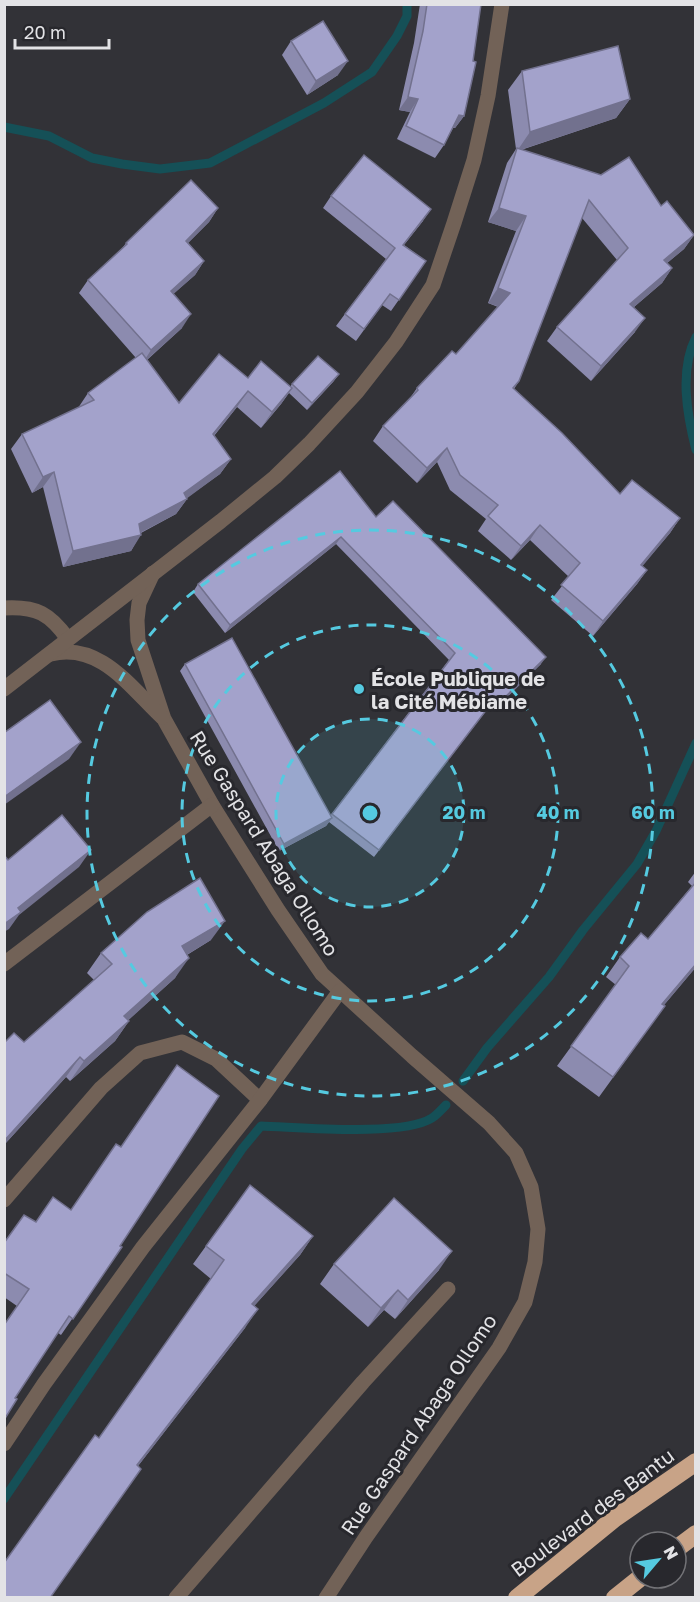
<svg xmlns="http://www.w3.org/2000/svg" width="700" height="1602" viewBox="0 0 700 1602" font-family="'Golos Text',sans-serif">
	<rect width="100%" height="100%" fill="#323237"/>
	<g fill="none" stroke-linecap="round" stroke-linejoin="round">
		<g stroke="#155057" stroke-width="9">
			<path d="M4,127l45,9 43,22 30,6 38,5 50,-6 114,-60 48,-31 25,-36 10,-20v-12"/>
			<path d="M696,337c-17,33 -9,78 0,113"/>
			<path d="M463,1081l24,-33 62,-71 34,-47 54,-66 19,-33 40,-88"/>
			<path d="M4,1499l238,-350 19,-23c38,1 141,11 171,-8 5,-3 10,-9 14,-13"/>
		</g>
		<g stroke="#726257" stroke-width="15">
			<path d="M153,573l-14,30 -2,17 1,20 26,79 48,86 66,105 44,64 90,82 77,67 27,30 15,34 7,42 -3,33 -10,40 -26,46 -133,189 -40,61"/>
			<path d="M4,608c33,-2 46,6 64,31"/>
			<path d="M51,654c49,-12 79,33 111,63"/>
			<path d="M4,689l217,-168 54,-44 34,-33 48,-52 39,-50 37,-57 21,-62 20,-63 14,-64 14,-92"/>
			<path d="M4,964l208,-159"/>
			<path d="M4,1200l97,-112 39,-35 42,-11 34,17 44,41"/>
			<path d="M4,1444l40,-60 99,-137 117,-147 80,-109"/>
			<path d="M176,1598l187,-216 85,-93"/>
		</g>
		<g stroke="#c8a387" stroke-width="18">
			<path d="M676,1549l20,-15"/>
			<path d="M517,1598l98,-80 81,-56"/>
			<path d="M615,1598l25,-20"/>
		</g>
	</g>
	<g fill="#8c8baf">
		<path d="M420,4h61l-17,112 -9,12h-2l-9,17 -9,13 -38,-19 13,-27 -11,-2 15,-67z"/>
		<path d="M291,41l47,34 -31,20 -25,-40z"/>
		<path d="M522,71l108,28 -14,19 -95,32 140,56 33,29 -10,14 -17,14 5,5 -10,15 -28,24 1,25 -44,49 -44,-40 10,-14 60,-67 -35,-42 -63,163 -5,8 106,105 60,24 -10,15 -28,33 5,4 -10,14 -44,52 -42,-36 18,-23 -39,-37 -19,20 -33,-29 8,-12 -36,-29 -13,-28 -20,21 -44,-42 10,-15 25,-25 9,-13 39,-34 42,-47 -10,-4 28,-72 -28,-9 19,-59 9,-14 -8,-59z"/>
		<path d="M331,196l92,25 -19,24 22,16 -35,50 -9,-6 -26,36 -20,-15 50,-67 -63,-51z"/>
		<path d="M218,208l-9,14 -21,21 16,18 -9,14 -22,19 9,34 -35,32 32,43 69,-25 42,9 2,-3 47,-10 -6,8 -26,28 -18,-17 -8,11 -20,24 -24,-21 -23,29 17,23 -11,15 -34,24 1,1 -11,15 -35,19 -10,18 -68,16 -20,-80 -11,6 -21,-44 11,-15 56,-26 10,-15 48,-35 -57,-65 9,-13 33,-30 5,-7z"/>
		<path d="M376,517l165,147 -45,44 -4,-5 -118,154 -45,-35 -3,4 -47,25 -99,-180 5,-7 145,152 119,-156 -113,-116 -111,89 -32,-41 5,-8z"/>
		<path d="M696,871v96l-32,38 1,1 -14,19 -52,72 -42,-31 59,-81 -10,-8 14,-20 28,-18 44,-53 -4,-4z"/>
		<path d="M211,940l-24,15 -12,23 -47,42 1,1 -14,20 -45,40 -4,-4 -62,68v-102l20,-1 70,-62 -7,-7 14,-20z"/>
		<path d="M250,1185l63,51 -13,19 -46,51 -9,22 -107,138 -88,132h-46l95,-160 112,-159 -18,-15z"/>
		<path d="M36,1222l84,24 2,1 -61,88 -3,-2 -43,65 2,-92 -13,-9v-54z"/>
		<path d="M334,1264l105,6 -44,49 -11,-9 -16,17 -48,-43z"/>
	</g>
	<g fill="#72718e">
		<path d="M348,61l-10,14 -31,20 9,-14z"/>
		<path d="M408,97l10,2 -8,13 -11,-2z"/>
		<path d="M630,99l-14,19 -99,33 13,-19z"/>
		<path d="M459,115l5,1 -9,12 -4,-1z"/>
		<path d="M218,208l-9,14 -33,33 10,-14z"/>
		<path d="M499,208l27,8 -10,15 -28,-9z"/>
		<path d="M431,209l-8,12 -29,35 9,-11z"/>
		<path d="M694,235l-10,14 -30,25 10,-14z"/>
		<path d="M204,261l-9,14 -34,30 10,-14z"/>
		<path d="M672,268l-10,15 -42,36 10,-15z"/>
		<path d="M498,288l12,5 -10,14 -12,-4z"/>
		<path d="M191,314l-9,14 -40,36 9,-14z"/>
		<path d="M645,318l-10,14 -44,49 10,-15z"/>
		<path d="M339,374l-6,8 -26,28 5,-7z"/>
		<path d="M292,388l-11,16 -20,24 11,-16z"/>
		<path d="M248,391l-11,16 -35,43 11,-16z"/>
		<path d="M447,448l-10,14 -20,21 10,-15z"/>
		<path d="M231,459l-11,15 -38,28 5,-3 -11,15 -44,23 9,-2 -10,16 -68,16 10,-16 66,-27z"/>
		<path d="M54,472l-11,15 -11,6 11,-16z"/>
		<path d="M680,518l-10,15 -39,47 10,-15z"/>
		<path d="M540,525l-10,15 -19,20 10,-14z"/>
		<path d="M341,537l-5,7 -111,89 5,-8z"/>
		<path d="M647,570l-10,14 -44,52 10,-15z"/>
		<path d="M546,657l-5,7 -45,44 5,-7z"/>
		<path d="M81,742l-12,17 -65,46v-8z"/>
		<path d="M332,818l-6,8 -47,25 5,-7z"/>
		<path d="M91,850l-12,17 -60,48 -10,14 -5,3v-8l14,-16z"/>
		<path d="M225,921l-14,19 -43,26 14,-20z"/>
		<path d="M189,958l-14,20 -64,58 13,-20z"/>
		<path d="M696,964v3l-47,56 13,-19z"/>
		<path d="M129,1021l-14,20 -45,40 14,-20z"/>
		<path d="M80,1057l-14,20 -62,68v-4z"/>
		<path d="M313,1236l-13,19 -61,68 13,-19z"/>
		<path d="M452,1251l-13,19 -44,49 13,-19z"/>
		<path d="M398,1290l-14,20 -16,17 13,-19z"/>
		<path d="M258,1309l-13,19 -121,156 13,-19z"/>
	</g>
	<g fill="#a3a2cb" stroke="#72718e" stroke-width="1.5">
		<path d="M427,4h54l-8,57 3,1 -12,54 -5,-1 -15,30 -38,-19 12,-27 -10,-2 15,-66z"/>
		<path d="M323,21l25,40 -32,20 -25,-40z"/>
		<path d="M618,46l12,53 -100,33 -8,-61z"/>
		<path d="M517,148l84,27 28,-18 32,49 6,-5 27,34 -30,25 8,8 -42,36 15,14 -44,48 -44,-39 71,-79 -39,-48 -70,181 -6,7 49,45 58,61 12,-14 48,38 -39,47 6,5 -44,51 -42,-36 19,-22 -40,-38 -19,21 -33,-30 10,-11 -38,-30 -13,-27 -20,20 -44,-42 35,-36 -1,-2 35,-37 4,3 54,-61 -12,-5 28,-72 -27,-8z"/>
		<path d="M364,155l67,54 -28,36 23,16 -27,39 -9,-6 -26,35 -19,-15 50,-66 -64,-52z"/>
		<path d="M191,180l27,28 -32,33 18,20 -33,30 20,23 -40,36 -63,-70 39,-36 -1,-1z"/>
		<path d="M142,353l37,50 40,-49 29,24 13,-17 31,27 -20,24 -24,-21 -35,43 18,25 -47,34 3,6 -48,25 2,11 -68,16 -19,-79 -11,5 -21,-43 72,-34 -6,-7z"/>
		<path d="M318,356l21,18 -27,29 -20,-19z"/>
		<path d="M340,471l36,46 17,-16 153,156 -45,44 -4,-5 -118,154 -47,-36 123,-161 -114,-116 -111,88 -32,-41z"/>
		<path d="M232,638l100,180 -48,26 -99,-180z"/>
		<path d="M50,700l31,42 -77,55v-64z"/>
		<path d="M62,815l29,35 -73,58 3,4 -17,12v-69l4,5z"/>
		<path d="M200,878l25,43 -43,25 7,12 -65,58 5,5 -45,40 -4,-4 -76,84v-98l10,-10 10,9 88,-78 -11,-11 46,-41z"/>
		<path d="M696,882v82l-34,40 3,2 -52,71 -42,-31 58,-80 -9,-9 21,-24 7,6z"/>
		<path d="M177,1065l42,31 -99,150 2,1 -49,72 -4,-3 -54,82 2,1 -13,21v-95l25,-36 -25,-16v-30l20,-28 12,7 17,-25 18,13 45,-66 5,3z"/>
		<path d="M250,1185l63,51 -61,68 6,5 -121,156 4,4 -91,129 -4,-1 -1,1h-41v-35l91,-128 4,3 125,-178 -18,-14z"/>
		<path d="M394,1198l58,53 -44,49 -10,-10 -17,18 -47,-44z"/>
	</g>
	<circle cx="370" cy="813" r="94" fill="#55cae0" fill-opacity=".12"/>
	<g fill="none" stroke="#55cae0" stroke-width="3" stroke-dasharray="10 8">
		<circle cx="370" cy="813" r="94"/>
		<circle cx="370" cy="813" r="188"/>
		<circle cx="370" cy="813" r="283"/>
	</g>
	<circle fill="#55cae0" stroke="#28282d" stroke-width="2" cx="359" cy="689" r="6"/>
	<g text-anchor="middle" dominant-baseline="central" stroke-width="6" stroke-linejoin="round" paint-order="stroke">
		<g font-size="20" font-weight="bold" fill="#e3e3e6" stroke="#28282d" text-anchor="start">
			<text x="371" y="678">École Publique de<tspan x="371" dy="23">la Cité Mébiame</tspan></text>
		</g>
		<g font-size="20" fill="#e3e3e6" stroke="#28282d">
			<text transform="translate(265 843) rotate(58)">Rue Gaspard Abaga Ollomo</text>
			<text transform="translate(418 1424) rotate(-56)">Rue Gaspard Abaga Ollomo</text>
			<text transform="translate(592 1512) rotate(-37)">Boulevard des Bantu</text>
		</g>
	</g>
	<circle cx="370" cy="813" r="9" fill="#55cae0" stroke="#28282d" stroke-width="3"/>
	<g font-size="18" text-anchor="middle" font-weight="bold" fill="#55cae0" stroke="#28282d" stroke-width="6" stroke-linejoin="round" paint-order="stroke">
		<text x="464" y="819">20 m</text>
		<text x="558" y="819">40 m</text>
		<text x="653" y="819">60 m</text>
	</g>
	<rect width="700" height="1602" fill="none" stroke="#e3e3e6" stroke-width="12"/>
	<g transform="translate(658 1560) rotate(61)"><circle r="28" fill="#28282d" stroke="#737377" stroke-width="1.5"/>
	<path d="M0-4.5L10 22L0 15L-10 22Z" fill="#55cae0"/>
	<text y="-9" font-size="16" font-weight="bold" text-anchor="middle" fill="#e3e3e6">N</text>
	</g>
	<path d="M15 39v9h94v-9" fill="none" stroke="#e3e3e6" stroke-width="3"/>
	<text x="24" y="39" font-size="18" fill="#e3e3e6" stroke="#28282d" stroke-width="4.5" paint-order="stroke">20 m</text>
</svg>
